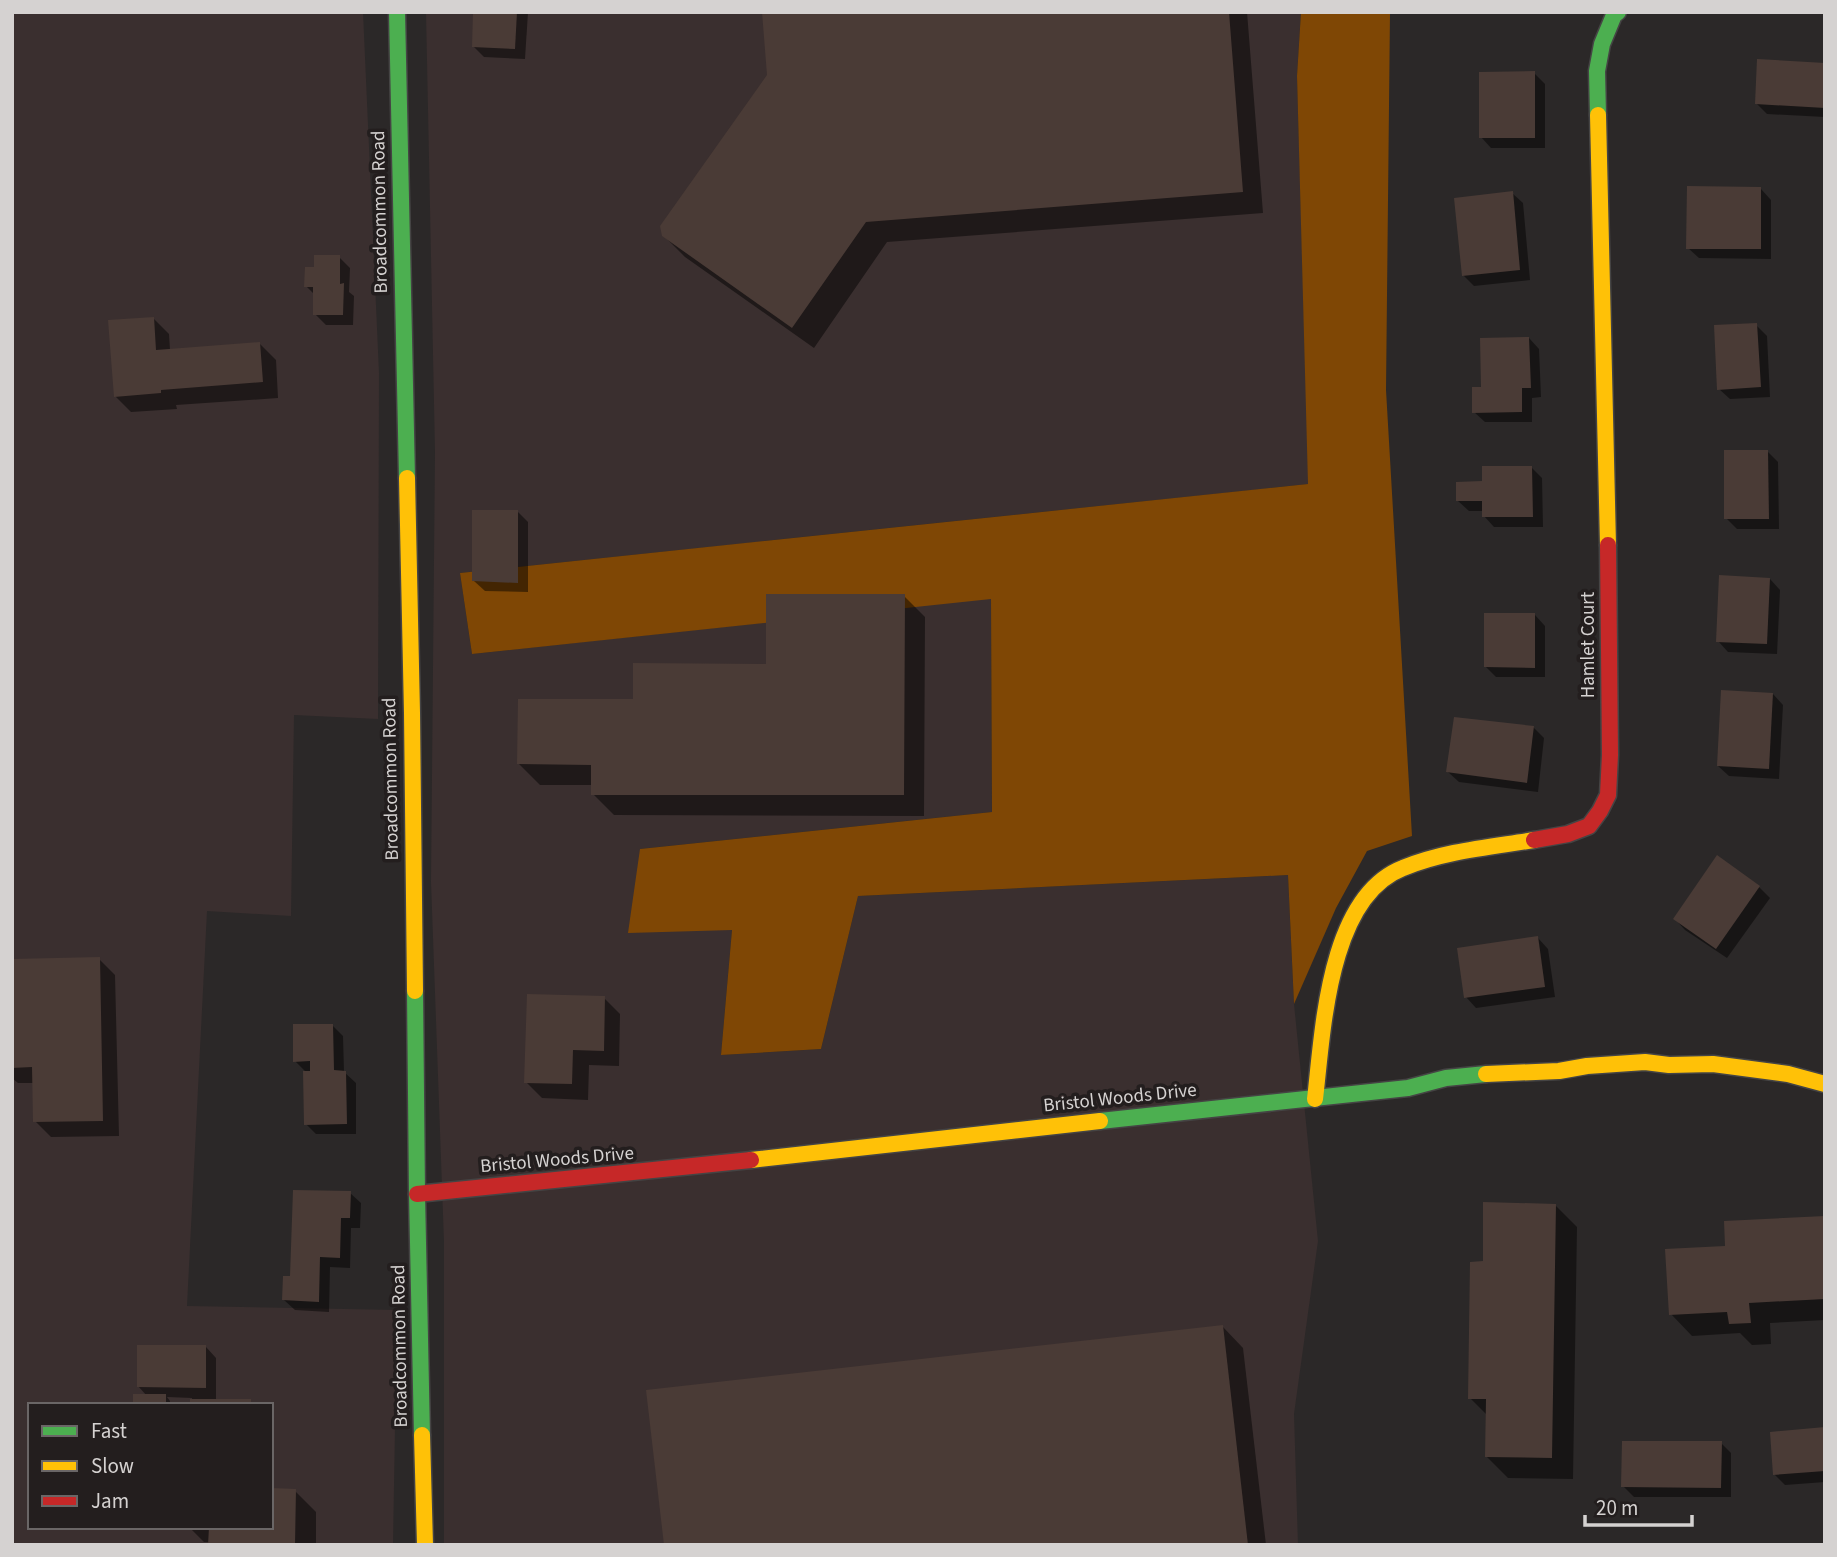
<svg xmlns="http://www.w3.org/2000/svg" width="1837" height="1557" viewBox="0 0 1837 1557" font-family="'Source Sans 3',sans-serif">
	<rect width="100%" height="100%" fill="#2b2828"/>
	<g fill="#3a2f2f" fill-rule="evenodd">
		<path d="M12,12h351l16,361 -1,346 -84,-4 -3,201 -84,-5 -20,395 210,4 -4,235h-381zM30,1405h241v122h-241z"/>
		<path d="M426,12h875l-4,64 12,408 -849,89 12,81 519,-56 1,214 -352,37 92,81 -11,125 100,-6 37,-153 430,-21 6,129 24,237 -24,173 4,131h-854v-303l-13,-360 4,-430z"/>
	</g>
	<path fill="#7f4705" d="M1301,12h89l-4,378 26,446 -45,15 -31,57 -42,96 -6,-129 -430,21 -37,153 -100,6 11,-125 -104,3 12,-84 352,-37 -1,-213 -519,55 -12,-81 848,-89 -11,-408z"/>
	<g fill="#0007">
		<path d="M475,12h53l-3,47 -41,-2 -11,-11z"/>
		<path d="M763,12h484l16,201 -376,29 -73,106 -129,-91 -22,-22 106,-159z"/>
		<path d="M1825,64v53l-58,-3 -10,-10z"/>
		<path d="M1534,73l11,11v64h-54l-10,-11z"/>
		<path d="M1761,189l10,11v59l-72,-1 -11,-10z"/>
		<path d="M1512,193l11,10 7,77 -56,6 -11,-11z"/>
		<path d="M339,257l11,11 -1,24 5,4 -1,29h-27l-11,-11v-19l-9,-9 9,-17z"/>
		<path d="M153,318l16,16 1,16 90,-6 16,16 2,38 -102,7 1,4 -46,3 -16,-16z"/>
		<path d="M1756,325l11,11 3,61 -40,2 -11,-10z"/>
		<path d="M1529,338l10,11 2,48 -9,1v24h-47l-11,-10 9,-24z"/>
		<path d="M1767,451l11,11 1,67h-42l-11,-11z"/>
		<path d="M1532,468l10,10 1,49h-49l-10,-11v-5h-15l-11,-10 26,-18z"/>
		<path d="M517,511l11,11v70l-43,-1 -11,-10z"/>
		<path d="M1770,579l10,11 -3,64 -49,-2 -10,-11z"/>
		<path d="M904,596l21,21 -1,199 -310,-1 -21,-21v-9h-53l-21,-21 116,-64 132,-34z"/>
		<path d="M1535,615l10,11v51h-49l-10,-10z"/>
		<path d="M1773,694l10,11 -4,74 -50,-3 -11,-10z"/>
		<path d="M1533,727l11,11 -6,54 -79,-10 -11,-10z"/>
		<path d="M1718,857l41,30 11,11 -43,60 -42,-28 -10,-11z"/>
		<path d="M1538,938l10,11 7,48 -79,11 -10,-11z"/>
		<path d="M99,959l16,16 4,161 -68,1 -16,-16 -1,-38h-16l-6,-5v-117z"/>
		<path d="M604,998l16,16 -1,52 -30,-1 -1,35 -46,-2 -16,-16z"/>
		<path d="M333,1026l10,10 1,36 12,11v51h-40l-10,-10 -1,-53 -10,-10z"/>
		<path d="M350,1193l11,10 -1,25h-9l-1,40 -20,-1 -1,45 -34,-2 -11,-10 8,-22z"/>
		<path d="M1556,1206l21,21 -4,252 -65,-1 -21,-21 1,-41 -18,-18 14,-135z"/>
		<path d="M1825,1218v102l-55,3 1,21 -19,1 -12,-12 -48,3 -21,-22 56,-66z"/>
		<path d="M1222,1326l21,22 23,197h-600z"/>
		<path d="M206,1347l10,11v43h34l4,4h-62v-7l-25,-1 3,4v4h-35l12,-9 -9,-10z"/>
		<path d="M1825,1429v53l-40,3 -11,-11z"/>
		<path d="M1721,1443l10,10v44h-97l-11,-11z"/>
		<path d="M295,1491l21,21v33h-106v-3h-6l-15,-15h82z"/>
	</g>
	<g fill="#4a3b36">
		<path d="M473,12h44l-2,37 -43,-2z"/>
		<path d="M762,12h467l14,180 -377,30 -74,106 -130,-92 -2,-10 107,-151z"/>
		<path d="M1757,59l68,4v45l-70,-4z"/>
		<path d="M1535,71v67h-56v-66z"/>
		<path d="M1687,186l74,1v62h-75z"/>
		<path d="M1513,191l7,79 -58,6 -8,-78z"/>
		<path d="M314,255h26v29l4,-1 -1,32h-30v-28h-9l1,-20h9z"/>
		<path d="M154,317l2,33 104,-8 3,40 -102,8v3l-47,4 -6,-77z"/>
		<path d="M1757,323l4,64 -44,3 -3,-65z"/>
		<path d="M1529,337l2,51h-9v24l-50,1v-26h9l-1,-49z"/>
		<path d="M1724,450h44l1,69h-45z"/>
		<path d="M1482,466h50l1,51h-51v-16h-26v-19l26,-1z"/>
		<path d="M472,510h46v73l-46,-2z"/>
		<path d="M1719,575l51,3 -3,66 -51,-2z"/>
		<path d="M766,594h139l-1,201h-313v-30l-74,-1 1,-65h115v-36l133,1z"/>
		<path d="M1484,613h51v55l-51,-1z"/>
		<path d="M1721,690l52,3 -4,76 -52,-3z"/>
		<path d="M1454,717l80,9 -7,57 -81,-11z"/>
		<path d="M1717,855l43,31 -44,63 -43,-30z"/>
		<path d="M1538,936l7,51 -81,11 -7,-50z"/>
		<path d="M100,957l3,164 -70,1 -1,-55 -20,1v-109z"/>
		<path d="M527,994l78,2 -1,55 -31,-1 -1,34 -48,-1z"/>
		<path d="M293,1024h40l1,46 12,1 1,53 -43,1 -1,-54h7v-10l-17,1z"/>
		<path d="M293,1190l58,1 -1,27h-9l-1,40 -20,-1 -1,45 -37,-2 1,-24h7z"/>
		<path d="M1483,1202l73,2 -4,254 -67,-1 1,-58h-18l2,-137 13,-1z"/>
		<path d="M1825,1216v83l-76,4 2,20 -22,1 -2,-12 -58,3 -4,-66 60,-3 -1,-25z"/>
		<path d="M1223,1325l25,220h-584l-18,-155z"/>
		<path d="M137,1345h69v43l-69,-1z"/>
		<rect x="133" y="1394" width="33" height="11"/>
		<rect x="190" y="1399" width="61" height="6"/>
		<path d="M1825,1427v44l-52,4 -3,-43z"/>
		<path d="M1622,1441h100l-1,47 -100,-1z"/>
		<path d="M271,1488l25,1 -1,56h-87l1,-18h62z"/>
	</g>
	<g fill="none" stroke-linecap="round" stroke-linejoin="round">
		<defs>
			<g id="fast">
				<path d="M397,12l10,466"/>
				<path d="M1598,115l-1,-44 5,-27 12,-29 4,-3"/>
				<path d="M415,991l2,203 5,241"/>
				<path d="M1100,1121l308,-33 38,-10 40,-4"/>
			</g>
			<g id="slow">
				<path d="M1598,115l10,430"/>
				<path d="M407,478l5,235 3,278"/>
				<path d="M1486,1074l73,-3 28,-5 58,-4 24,3 44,-1 75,10 37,10"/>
				<path d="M1315,1099c8,-68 13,-202 88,-231 41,-17 88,-21 131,-28"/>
				<path d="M751,1160l349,-39"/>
				<path d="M422,1435l3,110"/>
			</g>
			<g id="jam">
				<path d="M1534,840l34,-6 21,-8 11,-15 8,-16 2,-40 -2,-210"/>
				<path d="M417,1194l334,-34"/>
			</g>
		</defs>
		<use href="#fast" stroke="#454444" stroke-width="19"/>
		<use href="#slow" stroke="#454444" stroke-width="19"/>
		<use href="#jam" stroke="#454444" stroke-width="19"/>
		<use href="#fast" stroke="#4caf50" stroke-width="16"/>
		<use href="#slow" stroke="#ffc107" stroke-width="16"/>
		<use href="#jam" stroke="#c62828" stroke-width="16"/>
	</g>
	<g text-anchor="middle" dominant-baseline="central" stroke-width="7" stroke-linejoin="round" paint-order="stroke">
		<g font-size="19" fill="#d5d2d1" stroke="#231e1e">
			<text transform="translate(380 212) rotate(-91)">Broadcommon Road</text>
			<text transform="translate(1588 645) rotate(-90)">Hamlet Court</text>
			<text transform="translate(391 779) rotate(-91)">Broadcommon Road</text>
			<text transform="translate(1120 1098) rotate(-6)">Bristol Woods Drive</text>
			<text transform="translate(557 1160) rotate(-5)">Bristol Woods Drive</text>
			<text transform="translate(400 1346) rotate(-91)">Broadcommon Road</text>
		</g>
	</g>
	<rect width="1837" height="1557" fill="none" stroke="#d5d2d1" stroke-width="28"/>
	<rect x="28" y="1403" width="245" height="126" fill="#231e1e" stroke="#6a6666" stroke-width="2"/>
	<rect x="42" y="1426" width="35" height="10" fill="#4caf50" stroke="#6a6666" stroke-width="2"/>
	<text x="91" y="1438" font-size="21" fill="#d5d2d1">Fast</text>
	<rect x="42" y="1461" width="35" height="10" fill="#ffc107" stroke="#6a6666" stroke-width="2"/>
	<text x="91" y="1473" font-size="21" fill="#d5d2d1">Slow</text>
	<rect x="42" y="1496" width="35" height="10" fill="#c62828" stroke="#6a6666" stroke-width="2"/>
	<text x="91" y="1508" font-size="21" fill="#d5d2d1">Jam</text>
	<path d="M1585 1515v10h107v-10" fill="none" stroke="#d5d2d1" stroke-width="3.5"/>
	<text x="1596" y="1515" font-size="21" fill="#d5d2d1" stroke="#231e1e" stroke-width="5" paint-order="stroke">20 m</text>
</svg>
